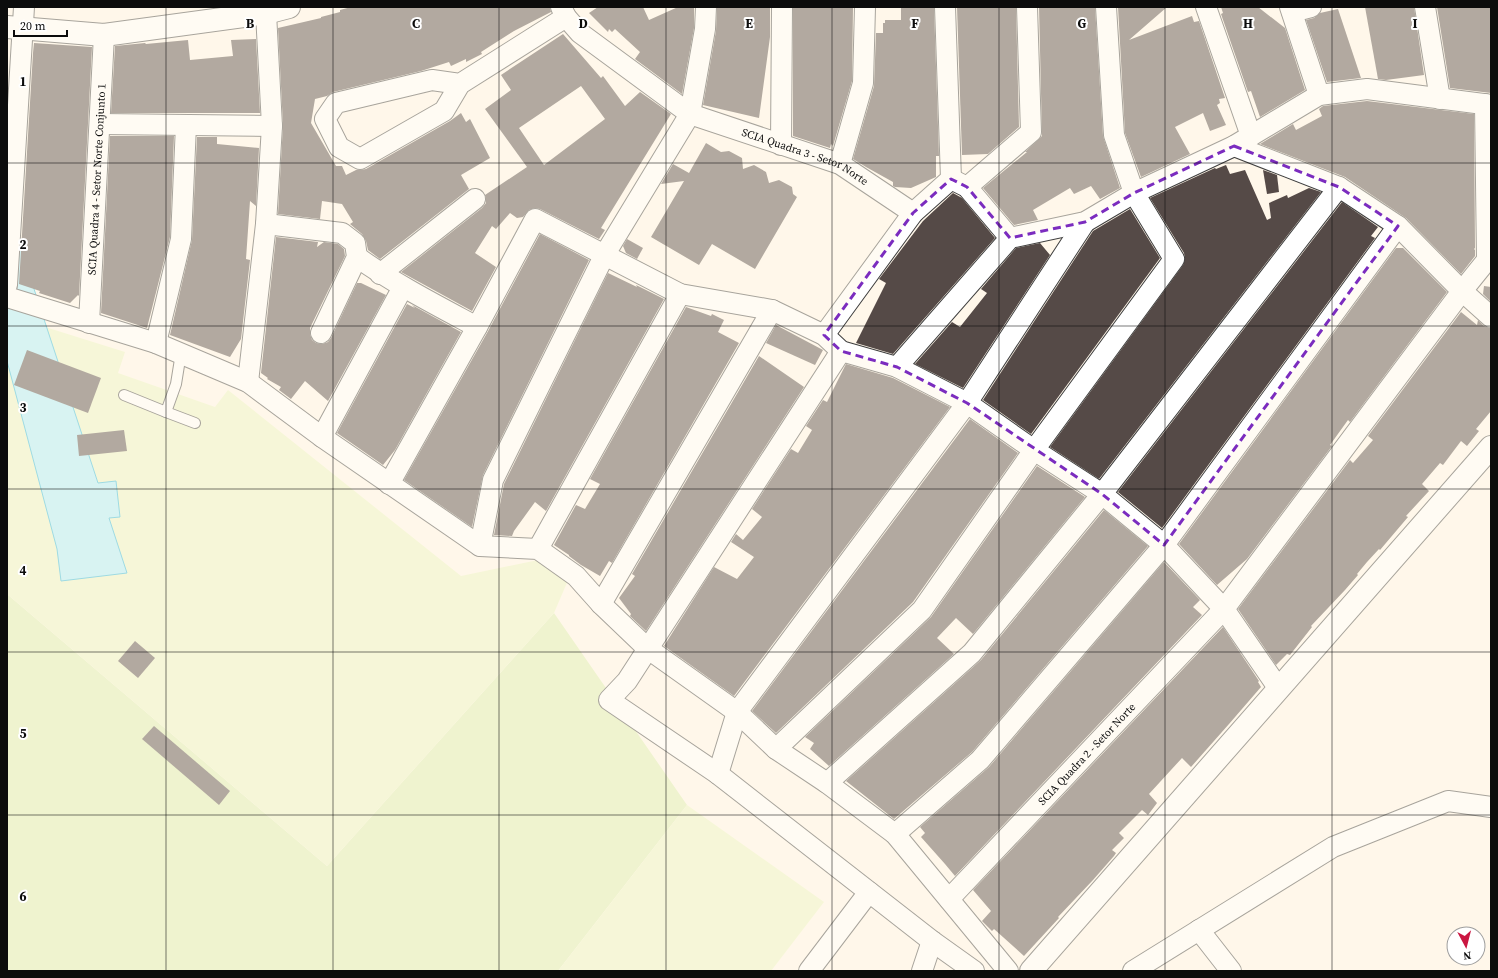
<svg xmlns="http://www.w3.org/2000/svg" width="1498" height="978" viewBox="0 0 1498 978" font-family="'Source Serif 4',serif">
	<rect width="100%" height="100%" fill="#fff7ea"/>
	<path fill="#dcedb0" d="M7,594l320,272 227,-253 133,192 -129,166h-551z"/>
	<g fill="#ecf4c3">
		<path d="M7,315l118,37 -7,21 97,34 13,-17 233,186 82,-17 26,19 -15,35 -227,253 -320,-272z"/>
		<path d="M687,805l137,97 -53,69h-213z"/>
	</g>
	<path fill="#a9eefd" stroke="#28b7db" d="M7,207l91,276 18,-2 4,36 -11,1 18,55 -66,8 -4,-32 -50,-188z"/>
	<g fill="#554a47" fill-rule="evenodd">
		<path d="M351,7h199l1,5 -37,19 -33,21 1,2 -16,8v-3l-15,7 -2,-4 -28,9 -88,21 -6,4 -12,3 -4,24 25,43h6l4,9 10,-5h4l6,-1 84,-48 11,-8 5,9 4,-3 20,39 -29,17 8,14 -89,70 -12,-9 -2,-9 -4,-7 -12,-10 3,-2 -11,-18 -20,-3 -2,18 -42,-5 5,-89 -5,-97 43,-10v-1l19,-5v-2z"/>
		<path d="M598,7h45l6,13 29,-13h16v21l-12,66 -47,-35 5,-7 -25,-23 -3,3 -3,-3 -1,3 -19,-19z"/>
		<path d="M717,7h53v30l-11,81 -56,-13 13,-74z"/>
		<path d="M793,7h49l11,1 -1,73 -19,65 -2,-2 -1,4 -37,-12z"/>
		<path d="M901,7h33l5,149h-3v21l-25,11 -16,-1 -2,-1v-4l-27,-15 -13,-8 21,-73 2,-53h7v-10h2v-3h16z"/>
		<path d="M957,7h59l3,120 -31,27 -26,1z"/>
		<path d="M1039,7h56l8,129 17,52 -20,11 -9,-13 -17,8 -4,-6 -37,22 5,10 -24,5 -31,-37 44,-36h-2l17,-16z"/>
		<path d="M1118,7h49l-38,33 63,-24 2,6 5,-1 26,77 -6,1 1,4 -3,2 9,20 -16,6 -7,-18 -28,14 15,27 -49,23 -16,-44z"/>
		<path d="M1221,7h37l27,21 20,62 -45,27 -9,-26 -3,1 -27,-78 2,-1z"/>
		<path d="M1365,7h49l10,68 -38,5 -8,-1z"/>
		<path d="M1437,7h54v86l-41,-5z"/>
		<path d="M1338,9l23,69 -34,4 -21,-62 8,-2 6,-5z"/>
		<path d="M563,34l38,44 2,-2 22,30 15,-14 31,22 -70,114 4,2 -6,9 -59,-30 -5,-1 -6,2 -6,7 -6,1 -7,-5 -14,16 -4,-3 -17,27 21,14 -24,44 -71,-39 81,-64 4,-5 -1,-8 42,-28 -42,-58 26,-19 -10,-15zM581,86l24,33 -61,46 -25,-37z"/>
		<path d="M256,39l4,74h-149l4,-67 30,-3 1,1 42,-4 2,20 43,-4 -2,-16z"/>
		<path d="M34,43l58,4 -13,249 -1,-1 -8,8 -31,-10 1,-2 -21,-7 14,-231z"/>
		<path d="M1367,101l107,13 1,134 -1,1 1,1v6l-14,18 -55,-56 -61,-41 -85,-33 33,-20 3,6 26,-14 -3,-7 4,-3z"/>
		<path d="M110,136h64l-4,101 -23,91 -46,-15z"/>
		<path d="M197,137h20v7l42,4 -3,58 -6,-5 -4,58 4,1 -9,79 -11,18 -60,-22 22,-95z"/>
		<path d="M706,143l15,9 8,-1 13,7 1,11 11,-4 12,7 3,11 10,-3 13,7 1,7 4,3 -42,72 -43,-25 -13,21 -48,-28 33,-56 -23,3 12,-20 16,9z"/>
		<path d="M1226,165l4,9 15,-4 22,50 4,-2 -2,-15 18,-8 1,3 21,-10 12,4 -222,287 -49,-32 133,-182 2,-6 -1,-6 -34,-55 65,-30 1,1z"/>
		<path d="M1263,170l14,5 2,17 -12,2z"/>
		<path d="M953,193l9,5 33,40 -102,116 -37,-11 30,-60 -7,-4 44,-58z"/>
		<path d="M1342,202l36,25 -7,9 4,2 -213,290 -44,-36z"/>
		<path d="M1130,209l30,49 -129,176 -48,-34 110,-169z"/>
		<path d="M540,234l49,26 -106,215 -11,52 -68,-47 83,-147z"/>
		<path d="M276,237l42,5 -1,5 7,-5 14,2 6,5 1,7 -35,72v6l2,6 4,3 6,1 6,-2 3,-4 26,-55h4l25,12 -58,106 -23,-20 -14,18 -12,-9 2,-3 -14,-8 1,-1 -7,-5z"/>
		<path d="M627,239l16,9 -6,11 -11,-6 -3,-7z"/>
		<path d="M1040,243l10,12 -87,133 -48,-24 37,-42 8,5 27,-34 -6,-4 35,-41z"/>
		<path d="M1396,248h7l44,44 -97,130 -2,-2 -18,25 2,1 -85,113 -30,26 -38,-41z"/>
		<path d="M608,273l29,14 -1,-2 28,14 -118,212 -11,-9 -21,29 -2,5 -18,-1 10,-51z"/>
		<path d="M1484,286l7,1v15l-8,-8z"/>
		<path d="M407,304l8,4 -3,-3 49,27 -66,118 -12,15 -46,-32z"/>
		<path d="M686,307l25,9 1,-2 12,6 -6,12 21,11 -127,220 -3,-2 -9,15 -19,-11 -12,-9v-1l-15,-10 22,-40 9,4 15,-25 -10,-5z"/>
		<path d="M1461,312l16,13 1,-5 6,6 7,2v83l-15,18 3,2 -12,15 -6,-5 -18,24 -3,-2 -18,21 7,7 -23,25 2,1 -28,33 -1,-1 -12,13 -10,12 1,1 -13,15 -34,36 1,1 -22,28 -3,-1 -11,11 -38,-56 112,-149 3,3 20,-23 -5,-4z"/>
		<path d="M776,325l47,25 -8,15 -49,-22z"/>
		<path d="M27,350l74,28 -13,35 -74,-28z"/>
		<path d="M759,356l45,31 -158,244 -16,-15 1,-2 -12,-16 16,-22 -3,-2z"/>
		<path d="M846,364l47,14 57,29 -216,289 -70,-50 50,-79 23,12 17,-22 -23,-15 5,-8 7,6 19,-23 -10,-8 39,-60 7,4 14,-23 -6,-4 17,-26 4,2z"/>
		<path d="M970,419l48,34 -105,149 -137,131 -24,-22z"/>
		<path d="M124,430l3,21 -48,5 -2,-21z"/>
		<path d="M1037,466l48,31 -112,137 -17,-16 -19,20 17,16 -125,112 -19,-17 4,-6 -9,-6 126,-120z"/>
		<path d="M1104,510l44,36 -176,206 -78,67 -48,-38 135,-121z"/>
		<path d="M1164,562l36,38 -7,7 9,8 -247,261 -10,-12 -24,-27 4,-4 -5,-6 69,-60z"/>
		<path d="M1223,627l36,54 -1,1 3,5 -32,37 -38,43 -9,-9 -33,36 8,9 -9,12 -6,-5 -23,23 5,5 -12,12 4,3 -2,3 -21,24 -35,37 1,1 -35,38 -30,-27 -2,2 -10,-10 9,-10 -18,-21z"/>
		<path d="M135,641l20,17 -17,20 -20,-17z"/>
		<path d="M154,726l76,65 -11,14 -77,-66z"/>
	</g>
	<g fill="none" stroke-linecap="round" stroke-linejoin="round">
		<defs>
			<g id="service">
				<path d="M124,395l42,17 10,-28 5,-31"/>
				<path d="M166,412l29,11"/>
			</g>
			<g id="minor">
				<path id="s1" d="M561,7l5,10 14,16 110,81 150,50 73,49"/>
				<path d="M1206,7l45,129"/>
				<path d="M1290,7l29,88"/>
				<path d="M1425,7l15,92"/>
				<path d="M1292,12l19,-5"/>
				<path d="M460,84l-16,27 -84,48 -21,-12 -14,-28 11,-16 96,-23 28,4 106,-67"/>
				<path d="M100,124l172,2"/>
				<path d="M781,145l1,-138"/>
				<path d="M1234,146l105,41 59,39 64,65 29,26"/>
				<path d="M840,164l23,-81 2,-76"/>
				<path d="M955,181l12,6 43,51"/>
				<path d="M967,187l64,-55 -4,-125"/>
				<path d="M266,224l76,9 13,10 2,14 -36,76"/>
				<path d="M357,257c38,27 79,48 120,70"/>
				<path d="M380,274l95,-75"/>
				<path d="M7,285l17,-278"/>
				<path d="M7,297l149,46 92,39 74,55 158,109 58,3 38,27 25,28 46,44 90,64 39,37 51,34 68,51 113,137"/>
				<path id="s2" d="M89,323l15,-288"/>
				<path d="M824,335l89,-122 38,-34 -6,-172"/>
				<path d="M156,343l25,-104 5,-114"/>
				<path d="M841,351l-214,330 -18,19 109,74 214,167 42,30"/>
				<path d="M897,367l113,-129 75,-16 49,-29 100,-47 85,-51 48,-6 124,16"/>
				<path d="M248,382l18,-158 6,-98 -6,-113"/>
				<path d="M322,437l81,-150"/>
				<path d="M389,484l88,-157 58,-108 145,75 92,16 52,25 17,16 56,16 70,36 67,47 68,44 62,51 60,64 55,80"/>
				<path d="M480,546l13,-66 112,-226 85,-140 15,-85 1,-22"/>
				<path d="M538,549l142,-255"/>
				<path d="M601,604l171,-294"/>
				<path d="M776,749l146,-139 112,-160 140,-191 -40,-66 -20,-58 -8,-128"/>
				<path d="M718,774l19,-62 230,-309 118,-181"/>
				<path d="M827,783l145,-130 130,-159 237,-307"/>
				<path d="M895,834l85,-74 184,-215 234,-319"/>
				<path id="s3" d="M949,899l275,-290 238,-318 25,-31 -2,-156"/>
				<path d="M1199,930l32,41"/>
				<path d="M809,971l60,-79"/>
				<path d="M922,971l10,-30"/>
				<path d="M1133,971l200,-124 115,-46 43,6"/>
			</g>
			<g id="tertiary">
				<path d="M7,27l97,8 162,-22 23,-6"/>
				<path d="M1031,971l460,-524"/>
			</g>
		</defs>
		<use href="#service" stroke="#3f3f3f" stroke-width="12"/>
		<use href="#minor" stroke="#3f3f3f" stroke-width="22"/>
		<use href="#tertiary" stroke="#3f3f3f" stroke-width="24"/>
		<use href="#service" stroke="#fff" stroke-width="10"/>
		<use href="#minor" stroke="#fff" stroke-width="20"/>
		<use href="#tertiary" stroke="#fff" stroke-width="22"/>
	</g>
	<path d="M0 0H1498V978H0ZM1234,146l105,41 59,39 -234,319 -62,-51 -135,-91 -70,-36 -56,-16 -17,-16 89,-122 38,-34 16,8 43,51 75,-16 49,-29z" fill="#fff7ea" fill-opacity=".55" fill-rule="evenodd"/>
	<path fill="none" stroke="#7b2cbf" stroke-width="3" stroke-dasharray="8 5" stroke-linejoin="round" d="M1234,146l105,41 59,39 -234,319 -62,-51 -135,-91 -70,-36 -56,-16 -17,-16 89,-122 38,-34 16,8 43,51 75,-16 49,-29z"/>
	<path fill="none" stroke="#0c0c0c" stroke-width="1" stroke-opacity="0.55" d="M166,7v964M333,7v964M499,7v964M666,7v964M832,7v964M999,7v964M1165,7v964M1332,7v964M7,163h1484M7,326h1484M7,489h1484M7,652h1484M7,815h1484"/>
	<g text-anchor="middle" dominant-baseline="central" stroke-width="4" stroke-linejoin="round" paint-order="stroke">
		<g font-size="11" fill="#0c0c0c" stroke="#fff">
			<text stroke="none"><textPath href="#s1" startOffset="292">SCIA Quadra 3 - Setor Norte</textPath></text>
			<text stroke="none"><textPath href="#s2" startOffset="144">SCIA Quadra 4 - Setor Norte Conjunto 1</textPath></text>
			<text stroke="none"><textPath href="#s3" startOffset="200">SCIA Quadra 2 - Setor Norte</textPath></text>
		</g>
	</g>
	<g font-size="13" text-anchor="middle" font-weight="bold" fill="#0c0c0c" stroke="#fff" stroke-width="4" stroke-linejoin="round" paint-order="stroke">
		<text x="250" y="28">B</text>
		<text x="416" y="28">C</text>
		<text x="583" y="28">D</text>
		<text x="749" y="28">E</text>
		<text x="915" y="28">F</text>
		<text x="1082" y="28">G</text>
		<text x="1248" y="28">H</text>
		<text x="1415" y="28">I</text>
		<text x="23" y="86">1</text>
		<text x="23" y="249">2</text>
		<text x="23" y="412">3</text>
		<text x="23" y="575">4</text>
		<text x="23" y="738">5</text>
		<text x="23" y="901">6</text>
	</g>
	<rect width="1498" height="978" fill="none" stroke="#0c0c0c" stroke-width="16"/>
	<g transform="translate(1466 946) rotate(173)"><circle r="19" fill="#ffffff" stroke="#9e9e9e"/>
	<path d="M0-3L7 15L0 10L-7 15Z" fill="#ca1641"/>
	<text y="-6" font-size="11" font-weight="bold" text-anchor="middle" fill="#0c0c0c">N</text>
	</g>
	<path d="M14 30v6h53v-6" fill="none" stroke="#0c0c0c" stroke-width="2"/>
	<text x="20" y="30" font-size="12" fill="#0c0c0c" stroke="#ffffff" stroke-width="3" paint-order="stroke">20 m</text>
</svg>
